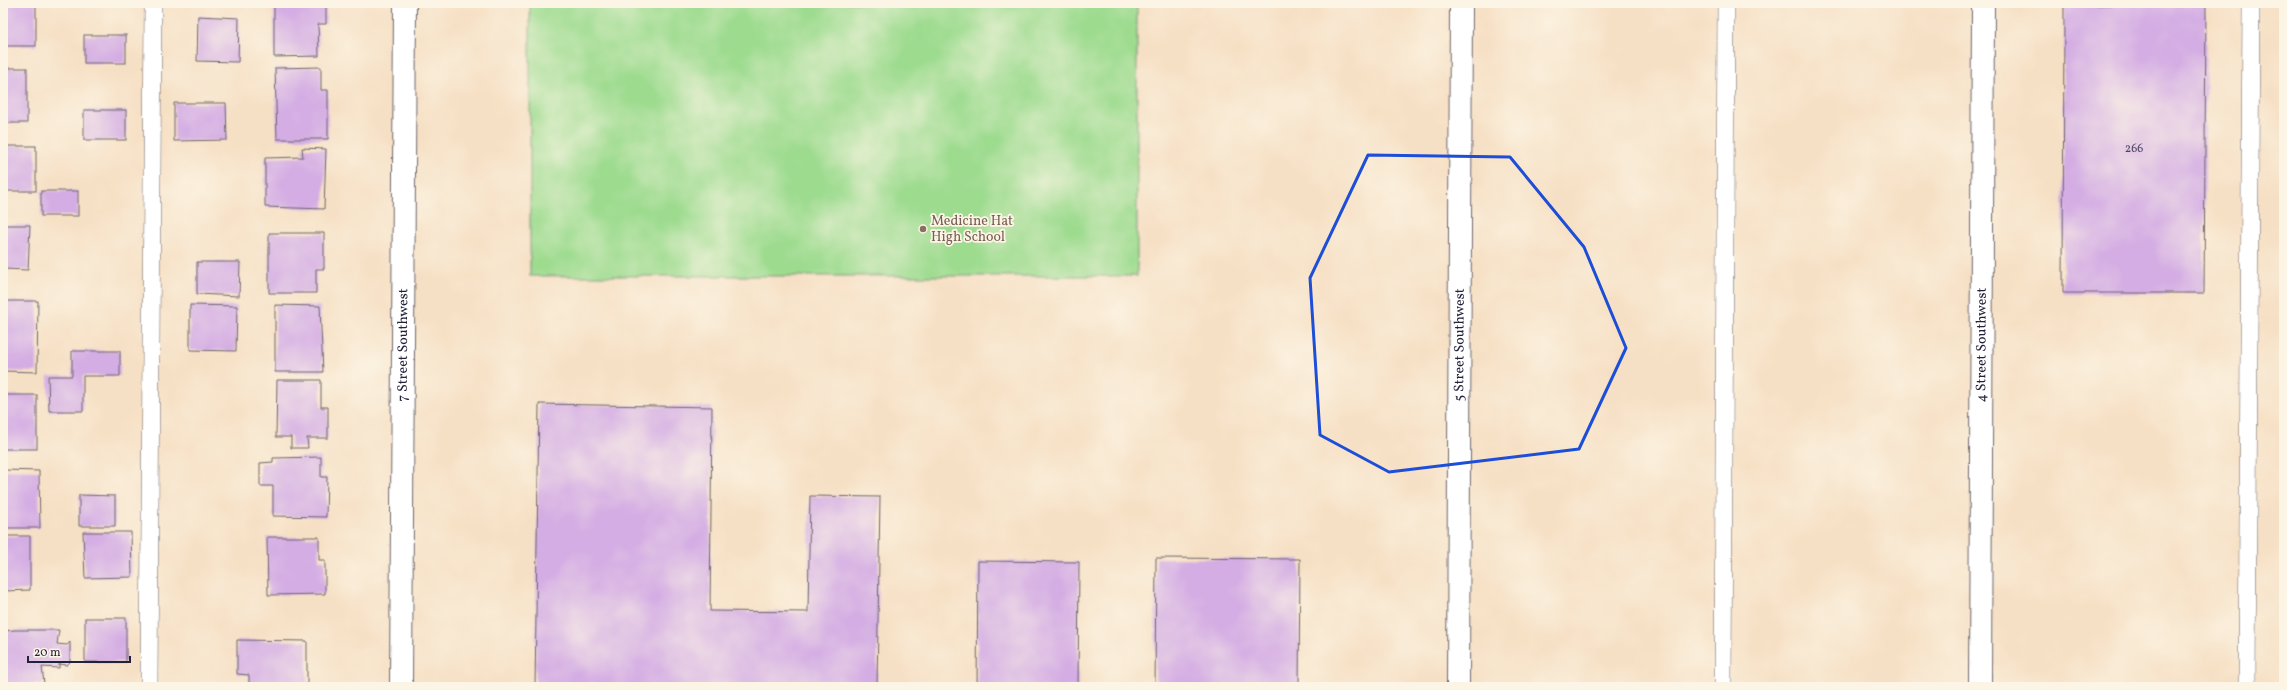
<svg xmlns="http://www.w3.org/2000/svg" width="2287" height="690" viewBox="0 0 2287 690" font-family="Vollkorn,serif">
	<rect width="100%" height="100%" fill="#fcf5e5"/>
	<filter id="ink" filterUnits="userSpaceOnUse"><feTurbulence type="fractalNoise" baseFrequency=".025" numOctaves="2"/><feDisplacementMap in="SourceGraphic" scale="8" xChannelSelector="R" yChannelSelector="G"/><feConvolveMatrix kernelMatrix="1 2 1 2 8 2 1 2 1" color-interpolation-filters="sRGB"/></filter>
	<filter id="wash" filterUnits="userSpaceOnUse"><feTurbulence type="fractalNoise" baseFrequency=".012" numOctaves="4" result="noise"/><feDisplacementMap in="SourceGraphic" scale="16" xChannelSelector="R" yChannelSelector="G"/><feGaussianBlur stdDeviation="0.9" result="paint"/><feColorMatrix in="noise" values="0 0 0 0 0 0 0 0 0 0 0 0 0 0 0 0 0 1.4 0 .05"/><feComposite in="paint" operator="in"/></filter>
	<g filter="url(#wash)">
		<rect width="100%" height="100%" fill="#f6e0c5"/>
		<rect fill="#9ddb8f" stroke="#607e65" x="530" y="3" width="607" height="273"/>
		<g id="blocks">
			<g fill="#d4ade4">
				<rect x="3" y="3" width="33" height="43"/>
				<path d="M274,3h52v21h-8l1,32 -45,1z"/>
				<path d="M2064,5h142l-2,288h-141z"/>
				<path d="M198,16l41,2 -1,44 -41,-1z"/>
				<rect x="84" y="35" width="42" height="28"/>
				<path d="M321,67v23h7v49h-51l-2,-71z"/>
				<rect x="3" y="68" width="24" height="55"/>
				<path d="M174,103h52l1,37 -53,1z"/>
				<rect x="84" y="110" width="42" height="30"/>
				<rect x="3" y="146" width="33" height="45"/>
				<path d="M302,148l24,1 -2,60 -59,-2v-49l38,-1z"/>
				<rect x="41" y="191" width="37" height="25"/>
				<path d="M3,225h27l-2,45 -25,-1z"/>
				<path d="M269,233h55v36h-8v24h-47z"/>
				<path d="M197,262h43l-1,34 -42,-2z"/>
				<path d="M3,301h35l-1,71 -34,-1z"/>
				<path d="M190,305l47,1 -1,45 -46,-1z"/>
				<path d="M275,305l45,1 3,66h-48z"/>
				<path d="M72,351h48v25h-37v35h-34l-1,-35h24z"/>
				<path d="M277,380h44v27h7v31h-21l1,10h-17v-11h-15z"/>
				<rect x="3" y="395" width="34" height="54"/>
				<path d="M539,404l173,3 -2,204 98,1 2,-116 70,1 -3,190h-342z"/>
				<path d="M321,457v20h6l-1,40 -53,-1v-30h-13v-23l13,-1v-4z"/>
				<path d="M3,470l36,1 1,57h-37z"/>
				<path d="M79,495l36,1v30h-36z"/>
				<path d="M83,532h48l1,45 -47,1z"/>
				<path d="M3,536h27v54l-27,1z"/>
				<path d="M267,537h52v23h6v34l-57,1z"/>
				<path d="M1156,558l144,1 -1,128h-144z"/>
				<path d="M978,561l101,1 -1,125h-101z"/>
				<rect x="85" y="618" width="41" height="44"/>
				<path d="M15,630h44l-2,14 10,1 3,-3v20l-3,3 -8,-1v4l-17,-1 2,17h-41v-53z"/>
				<path d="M237,640l70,1v46h-58v-12l-12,-1z"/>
			</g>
		</g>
	</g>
	<g filter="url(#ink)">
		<use href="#blocks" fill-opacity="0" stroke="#6c646b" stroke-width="1"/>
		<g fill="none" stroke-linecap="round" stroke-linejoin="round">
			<defs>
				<g id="lane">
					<path d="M149,687l4,-684"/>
					<path d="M1723,687l3,-684"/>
					<path d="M2247,687l4,-684"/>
				</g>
				<g id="street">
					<path id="s1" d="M401,687l4,-684"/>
					<path id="s2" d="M1458,687l3,-684"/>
					<path id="s3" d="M1980,687l3,-684"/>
				</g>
			</defs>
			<use href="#lane" stroke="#6c646b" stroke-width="18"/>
			<use href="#street" stroke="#6c646b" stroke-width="24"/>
			<use href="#lane" stroke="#fff" stroke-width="17"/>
			<use href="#street" stroke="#fff" stroke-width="22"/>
		</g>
	</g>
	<path fill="none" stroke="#1d4ed8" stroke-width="3" stroke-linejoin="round" d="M1368,155l142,2 74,90 42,101 -47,101 -190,23 -69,-37 -10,-157z"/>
	<circle fill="#8d6e63" stroke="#fcf5e5" stroke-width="1.5" cx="923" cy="229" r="4"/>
	<g text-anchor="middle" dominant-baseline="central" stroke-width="3.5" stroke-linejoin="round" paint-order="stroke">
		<g font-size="12" fill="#4e4565">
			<text x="2134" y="149">266</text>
		</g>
		<g font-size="14" fill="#785e54" stroke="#fcf5e5" text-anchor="start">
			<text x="931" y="221">Medicine Hat<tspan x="931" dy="16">High School</tspan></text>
		</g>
		<g font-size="14" fill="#22223b" stroke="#fcf5e5">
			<text stroke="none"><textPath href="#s1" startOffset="342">7 Street Southwest</textPath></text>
			<text stroke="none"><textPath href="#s2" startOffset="342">5 Street Southwest</textPath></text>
			<text stroke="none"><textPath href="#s3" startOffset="342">4 Street Southwest</textPath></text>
		</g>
	</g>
	<rect width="2287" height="690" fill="none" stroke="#fcf5e5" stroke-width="16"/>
	<path d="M28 656v6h102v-6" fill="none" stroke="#22223b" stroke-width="2"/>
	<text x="34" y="656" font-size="12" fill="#22223b" stroke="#fcf5e5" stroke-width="3" paint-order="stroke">20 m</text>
</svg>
